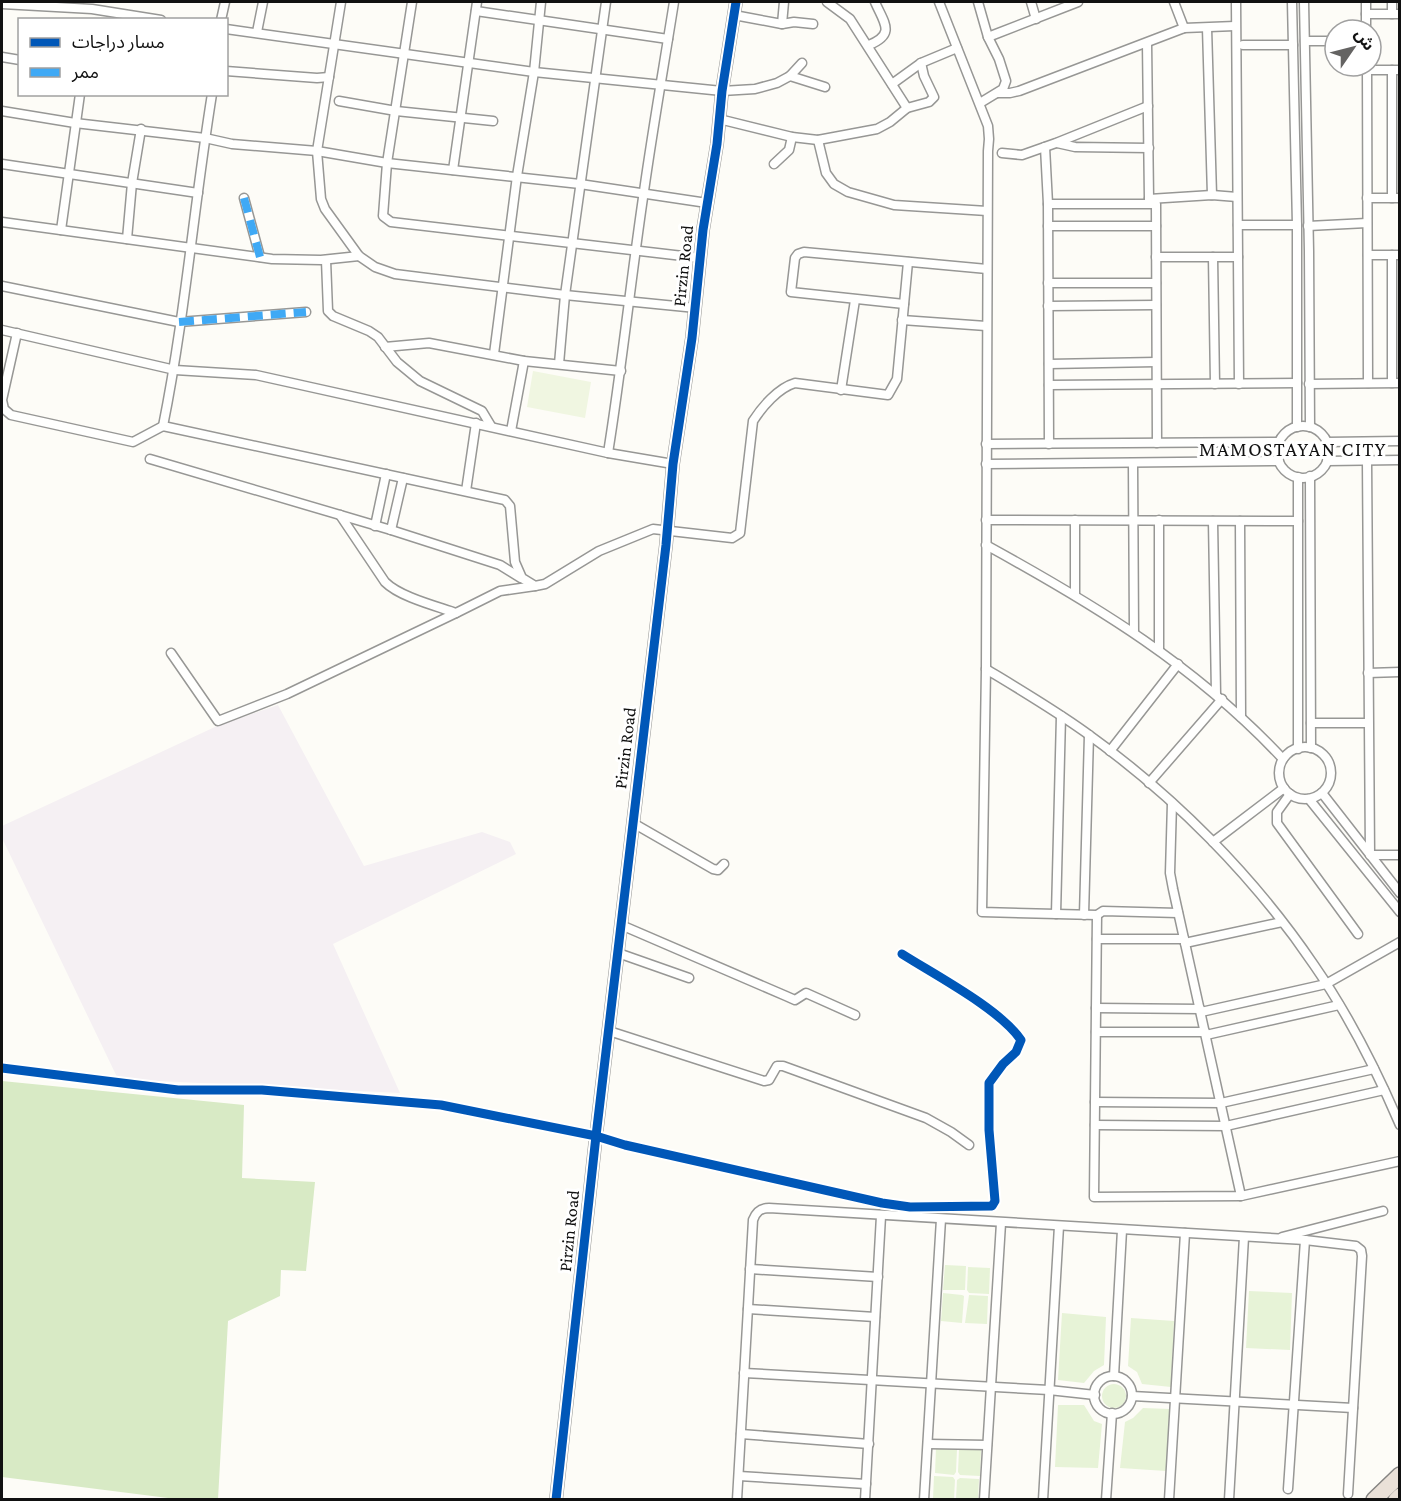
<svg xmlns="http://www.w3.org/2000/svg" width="1401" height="1501" viewBox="0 0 1401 1501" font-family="'Crimson Pro','Noto Sans Arabic',serif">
	<rect width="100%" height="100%" fill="#fdfcf7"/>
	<path fill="#f5f0f3" d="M278,705l86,161 118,-34 28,10 6,12 -183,90 67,149 -282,-14 -116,-241v-12l215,-100z"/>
	<g fill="#e7f3d7">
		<path d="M945,1265l21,1 -1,24h-22z"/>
		<path d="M968,1267l22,1 -1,26 -20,-1 -2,-3z"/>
		<path d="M1249,1291l43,2 -2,57 -44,-2z"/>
		<path d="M943,1293l19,2 2,1 -2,27 -21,-2z"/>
		<path d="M969,1295l19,1 -1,28 -22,-1z"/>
		<path d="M1062,1313l44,4 -2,48 -10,6 -10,12 -26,-3z"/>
		<path d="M1131,1318l43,3 -3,66 -29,-3 -5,-12 -9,-6z"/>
		<circle cx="1114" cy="1396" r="12"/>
		<path d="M1058,1405h26l10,16 8,3 -4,44 -43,-1z"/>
		<path d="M1143,1408l27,1 -4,62 -46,-3 5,-46 8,-4z"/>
		<path d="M936,1448l21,1 -1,23 -2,3 -19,-2z"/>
		<path d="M959,1449l22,1 -1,26 -20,-1 -2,-3z"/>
		<path d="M934,1476l19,1 2,3 -1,19h-21z"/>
		<path d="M960,1478l19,1 -1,20h-22l1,-19z"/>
	</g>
	<path fill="#d8eac5" d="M2,1081l242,24 -2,73 73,4 -9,89 -25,-1 -1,26 -52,25 -10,178h-42l-174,-22z"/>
	<path fill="#f0f6e1" d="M533,371l58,11 -6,36 -58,-11z"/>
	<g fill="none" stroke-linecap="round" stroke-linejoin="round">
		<defs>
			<g id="minor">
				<path d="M341,2l-24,149 4,48 4,10 34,47 16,11 20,7 170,21 131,13"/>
				<path d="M412,2l-25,161 -4,53 8,6 309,36"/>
				<path d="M827,2l23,17 57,89"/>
				<path d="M939,2l49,124 1,13 -1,12 -2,518 -4,243 115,3 6,-4 75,2"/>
				<path d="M978,2l10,35 11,22 7,22 -3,8 -23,14"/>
				<path d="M1031,2l5,17"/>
				<path d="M1174,2l10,26"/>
				<path d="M1236,2l3,382"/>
				<path d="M1292,2l5,223v202"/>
				<path d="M1304,2l5,249 1,176"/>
				<path d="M1366,2v28"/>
				<path d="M1392,2v12"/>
				<path d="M2,4l90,5 69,11"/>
				<path d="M476,11l192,28"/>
				<path d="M1366,14h34"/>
				<path d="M734,15l48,9 12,-2 19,2"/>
				<path d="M221,20l4,-18"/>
				<path d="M782,24l2,-22"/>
				<path d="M1207,28l5,167"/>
				<path d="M226,29l308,43 188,19 33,-2 22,-6 13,-7 12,-13"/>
				<path d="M257,32l6,-30"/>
				<path d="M988,37l90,-35"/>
				<path d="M1305,41h30"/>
				<path d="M1147,43l2,156 7,5 1,239"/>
				<path d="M869,45c27,-11 15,-22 6,-43"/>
				<path d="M1243,45h50"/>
				<path d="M2,57l18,3"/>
				<path d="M1367,66l1,317"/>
				<path d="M1367,70h33"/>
				<path d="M1392,70v128"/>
				<path d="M226,71l91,7 12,-1"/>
				<path d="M790,76l35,11"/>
				<path d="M892,84l29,-21 36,-15"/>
				<path d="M998,93h12l9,-2 165,-63 51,-2"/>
				<path d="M339,101l57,10 97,10"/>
				<path d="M2,111l73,12 130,15 27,6 85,7 70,12 193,21 127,19"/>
				<path d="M719,119l73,18 26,3 59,-11 13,-7 17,-14 22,-6 5,-5 -10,-21 -3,-13"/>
				<path d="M818,140l8,33 8,11 14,8 46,13 93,6"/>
				<path d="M1057,143l18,4 74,1"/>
				<path d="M1045,147l3,57 1,240"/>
				<path d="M1002,153l20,2 34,-12 92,-37"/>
				<path d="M2,164l196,29"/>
				<path d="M774,164l15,-14 3,-13"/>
				<path d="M453,170l24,-168"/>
				<path d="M244,198l16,59"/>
				<path d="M1367,198h33"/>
				<path d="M1149,199l63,-4 25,2"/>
				<path d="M1048,204h107"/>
				<path d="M2,222l270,37 49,1 38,-4"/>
				<path d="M1238,225h59"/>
				<path d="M1048,226h108"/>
				<path d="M1308,226l59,-3"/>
				<path d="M61,230l19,-136"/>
				<path d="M127,239l5,-56 9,-54"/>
				<path d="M1368,255h32"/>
				<path d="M1392,255v128"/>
				<path d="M1156,257h82"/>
				<path d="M1213,257l2,127"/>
				<path d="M326,260l2,51 5,5 36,15 9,6 19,25 23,19 62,30 9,15"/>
				<path d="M1048,283h108"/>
				<path d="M2,286l177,36 127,-10"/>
				<path d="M904,304l-113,-12 4,-34 3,-4 6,-2 183,17"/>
				<path d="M1048,306l108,-1"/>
				<path d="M902,320l84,6"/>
				<path d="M2,330l173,40 81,5 352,78 65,11"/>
				<path d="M17,333l-15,67 2,9 7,6 122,27 30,-16 342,74 5,6 5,56 7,16 13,8 10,-2 54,-33 54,-22 79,9 8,-5 13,-112c9,-14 25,-33 42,-38l93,12 9,-16 11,-117"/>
				<path d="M385,347l44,-4 95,18 97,10"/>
				<path d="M494,354l23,-178 17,-104 7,-70"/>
				<path d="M559,364l6,-69 41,-293"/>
				<path d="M1049,364l107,-2"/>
				<path d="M1309,384l91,-1"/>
				<path d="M1049,385l248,-2"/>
				<path d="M841,390l14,-90"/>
				<path d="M163,426c22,-109 31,-221 49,-332"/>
				<circle cx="1303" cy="452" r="26"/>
				<path d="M511,431l13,-70"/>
				<path d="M1327,442l73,-1"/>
				<path d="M986,444l293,-2"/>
				<path d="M608,453c14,-87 23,-175 36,-262 9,-64 20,-126 30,-189"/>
				<path d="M150,459l241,71 109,35 21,13"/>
				<path d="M1327,461l73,-1"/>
				<path d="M1367,461l3,394h30"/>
				<path d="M1133,463l1,169"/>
				<path d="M986,464l293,-3"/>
				<path d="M1310,476l1,272"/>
				<path d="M466,491l10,-68"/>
				<path d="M340,515l45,67c15,15 51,24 71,31l44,-22 35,-5"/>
				<path d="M986,520l312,1"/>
				<path d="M1159,520v129"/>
				<path d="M1213,521l3,173"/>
				<path d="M1240,521l1,196"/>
				<path d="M375,526l11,-52"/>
				<path d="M391,530l12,-52"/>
				<path d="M986,545c111,61 210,121 297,214"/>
				<path d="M1075,595v-75"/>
				<path d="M171,653l47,68 69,-27 169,-81"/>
				<path d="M986,669c33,20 67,40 99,63 88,63 168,143 229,233 34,49 62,104 86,160"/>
				<path d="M1368,673l32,-1"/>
				<path d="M1311,723h57"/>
				<circle cx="1305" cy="773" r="26"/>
				<path d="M1298,749v-272"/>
				<path d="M1110,751l68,-87"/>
				<path d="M1149,783l73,-84"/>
				<path d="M1322,793l78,100"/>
				<path d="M1290,794l-13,18v11l81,111"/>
				<path d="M1309,799l91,113"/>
				<path d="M1172,803l-2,70 3,16 68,307"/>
				<path d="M633,823l80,46 5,1 6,-6"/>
				<path d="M1213,842l71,-54"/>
				<path d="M1056,914l5,-198"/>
				<path d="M1084,915l5,-180"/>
				<path d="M1097,915l-3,282 147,-1 159,-35"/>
				<path d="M621,925l165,71 9,4 11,-7 49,22"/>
				<path d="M1097,939h87"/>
				<path d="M1185,943l97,-21"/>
				<path d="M618,953l71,25"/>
				<path d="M1096,1008l104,1"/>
				<path d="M1201,1012l125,-28 74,-42"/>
				<path d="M609,1031l155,50 5,-1 8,-14h6l143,52 25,14 18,13"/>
				<path d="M1096,1032h109"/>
				<path d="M1206,1035l133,-30"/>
				<path d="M2,1068l176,22h84l179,15 155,31 29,9 257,58 28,4 82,-1 3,-5 -6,-71v-47l14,-19 13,-12 5,-12c-21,-31 -86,-65 -119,-86"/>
				<path d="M1095,1102l126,1 153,-34"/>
				<path d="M1095,1125l131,1 158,-36"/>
				<path d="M1282,1237l101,-26"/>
				<path d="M750,1269l128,8"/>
				<path d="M748,1309l127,8"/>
				<path d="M744,1373l305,17 46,5"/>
				<path d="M1114,1376l8,-146"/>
				<circle cx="1113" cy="1395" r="19"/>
				<path d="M1132,1396l221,12"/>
				<path d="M741,1434l128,10"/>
				<path d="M929,1444l58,1"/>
				<path d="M739,1476l127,8"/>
				<path d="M1288,1489l17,-249"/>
				<path d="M737,1500l16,-280c3,-8 7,-12 16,-12l536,32 51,6 5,4 1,6 -14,238"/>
				<path d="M865,1500l16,-284"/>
				<path d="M924,1500l17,-281"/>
				<path d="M984,1500l17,-277"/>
				<path d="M1043,1500l16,-274"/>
				<path d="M1106,1500l6,-87"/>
				<path d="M1169,1500l16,-267"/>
				<path d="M1229,1500l15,-263"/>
			</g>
			<path id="tertiary" d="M556,1500l40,-364 70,-591 7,-81 19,-126 11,-108 14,-86 5,-53 14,-89"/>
			<g id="motorway">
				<path d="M1374,1500l26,-25"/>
				<path d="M1396,1500l4,-4"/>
			</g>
		</defs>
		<use href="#minor" stroke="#979795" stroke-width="11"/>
		<use href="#tertiary" stroke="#979795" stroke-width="14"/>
		<use href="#motorway" stroke="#858482" stroke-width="18"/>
		<use href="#minor" stroke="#fffffe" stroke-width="8"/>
		<use href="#tertiary" stroke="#fffffe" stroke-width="10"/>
		<use href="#motorway" stroke="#eae1d8" stroke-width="15"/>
		<g stroke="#3fa9f5" stroke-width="8" stroke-dasharray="15 8" stroke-linecap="butt">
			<path d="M244,198l16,59"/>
			<path d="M179,322l127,-10"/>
		</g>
		<defs>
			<g id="cycleway">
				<path d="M2,1068l176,22h84l179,15 155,31 29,9 257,58 28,4 82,-1 3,-5 -6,-71v-47l14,-19 13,-12 5,-12c-21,-31 -86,-65 -119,-86"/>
				<path d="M556,1500l40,-364 70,-591 7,-81 19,-126 11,-108 14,-86 5,-53 14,-89"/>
			</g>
		</defs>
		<use href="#cycleway" stroke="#fff" stroke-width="13"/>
		<use href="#cycleway" stroke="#0057b8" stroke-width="9"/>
	</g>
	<g text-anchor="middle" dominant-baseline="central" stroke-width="6" stroke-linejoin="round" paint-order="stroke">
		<g font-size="18" fill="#111" stroke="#fff">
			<text transform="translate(683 266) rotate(-84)">Pirzin Road</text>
			<text transform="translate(625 748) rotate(-83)">Pirzin Road</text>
			<text transform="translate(569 1231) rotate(-84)">Pirzin Road</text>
		</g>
		<g font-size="20" letter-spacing="1.5" fill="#111" stroke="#fff">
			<text x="1293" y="449">MAMOSTAYAN CITY</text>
		</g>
	</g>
	<rect width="1401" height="1501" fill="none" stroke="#111111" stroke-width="6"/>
	<rect x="18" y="18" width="210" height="78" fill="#ffffff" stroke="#a0a0a0" stroke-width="1.5"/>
	<rect x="30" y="38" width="30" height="9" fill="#0057b8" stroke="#a0a0a0" stroke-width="1.5"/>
	<text x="72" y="48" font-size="18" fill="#111111">مسار دراجات</text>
	<rect x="30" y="68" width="30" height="9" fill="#3fa9f5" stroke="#a0a0a0" stroke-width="1.5"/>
	<text x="72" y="78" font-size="18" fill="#111111">ممر</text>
	<g transform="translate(1353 48) rotate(55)"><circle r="28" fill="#ffffff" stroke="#a0a0a0" stroke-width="1.5"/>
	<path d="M0-4.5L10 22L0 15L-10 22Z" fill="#646362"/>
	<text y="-9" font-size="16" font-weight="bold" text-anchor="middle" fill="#111111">ش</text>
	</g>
</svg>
